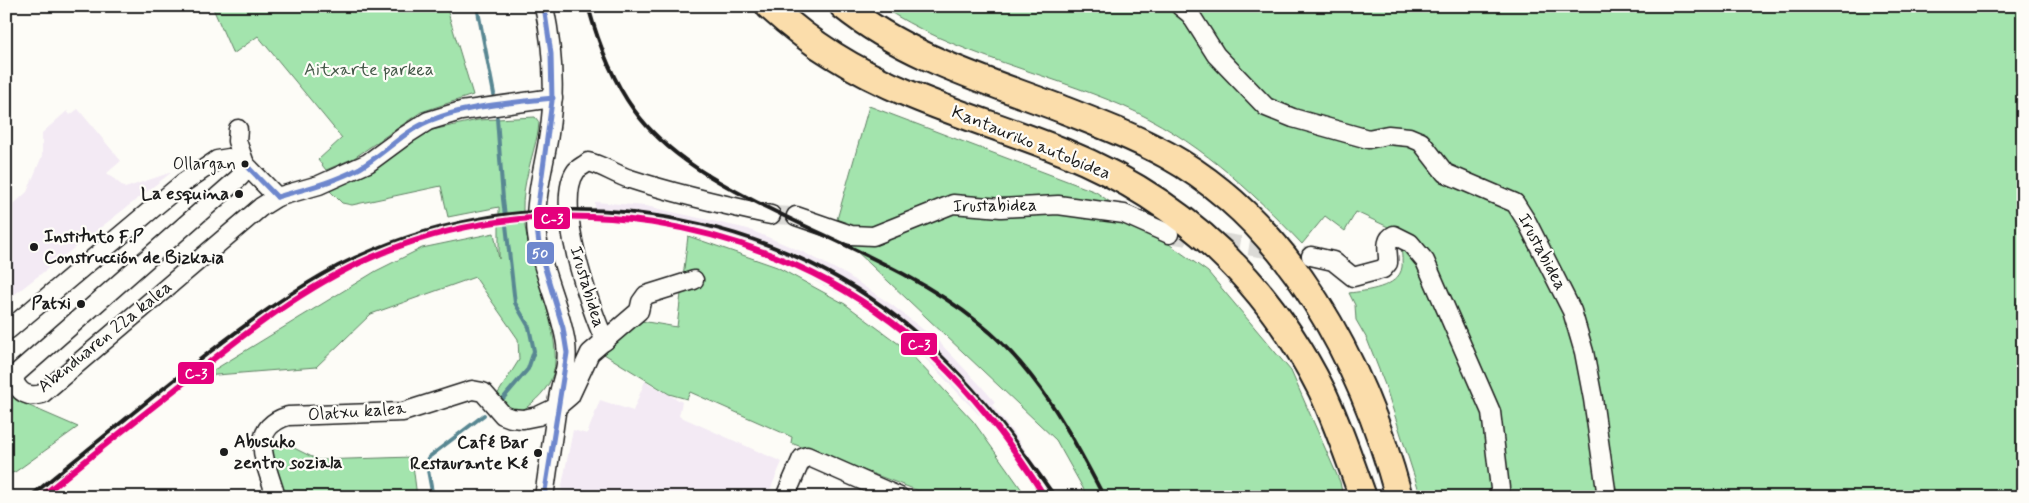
<svg xmlns="http://www.w3.org/2000/svg" width="2029" height="503" viewBox="0 0 2029 503" font-family="Mynerve,sans-serif">
	<rect width="100%" height="100%" fill="#fdfcf7"/>
	<filter id="ink" filterUnits="userSpaceOnUse"><feTurbulence type="fractalNoise" baseFrequency=".02" numOctaves="2"/><feDisplacementMap in="SourceGraphic" scale="10" xChannelSelector="R" yChannelSelector="G"/><feConvolveMatrix kernelMatrix="1 2 1 2 8 2 1 2 1" color-interpolation-filters="sRGB"/></filter>
	<g filter="url(#ink)">
		<g fill="#f3eaf4">
			<path d="M78,109l43,52 -14,12 18,15 47,-16 -166,129v-90l21,-19 15,-36v-23l25,-22 3,4z"/>
			<path d="M595,202l51,4 102,23 55,23 44,23 45,30 47,37 42,44 14,16 -3,3 23,30 42,62h-16l-59,-84 -3,2 -74,-78 -34,-26 -86,-46 -47,-19 -44,-11 -52,-10 -48,-4z"/>
			<path d="M645,381l37,21 -3,14 103,46 -15,35h-197l-9,-7 12,-60 14,4 13,-34 33,11z"/>
		</g>
		<g fill="#a3e4ad" stroke="#608064">
			<path d="M212,6h234l27,89 -52,17 -67,46 -28,12 -8,-10 24,-22 -84,-102 -25,18z"/>
			<path d="M881,6h1142v491h-602l-36,-112 -18,-46 -11,-19 -1,-15 -6,-12c16,-2 50,-5 53,-26 1,-11 -2,-24 -3,-35l-43,-20 -11,19 -20,-15 -23,28c-52,-55 -108,-107 -179,-138 -78,-34 -171,-52 -242,-100z"/>
			<path d="M869,106l227,86 112,80 83,99 49,111 3,15h-255l-32,-57 -222,-210z"/>
			<path d="M535,117l4,5 -1,10c-5,24 -16,53 -15,78 2,47 42,126 30,164 -5,16 -18,27 -31,37l-16,-2 -9,-14 22,-35 -1,-21 -43,-62 -104,37 -55,53 -112,9 172,-105 46,-23 72,-15 5,26v-52l-51,10 -7,-31 -89,19 -10,-2 -13,-13 43,-18 51,-40 55,-12z"/>
			<path d="M688,236l89,31 68,37 62,46 66,71 54,76h-92l-144,-54 1,-6 -102,-45 -3,7 -18,-5 -65,-40 37,-33 36,6z"/>
			<path d="M6,393l12,8 60,26 -63,45 -9,3z"/>
			<path d="M269,442l17,2 32,16 94,-3 5,40h-133z"/>
		</g>
		<g fill="none" stroke-linecap="round" stroke-linejoin="round">
			<g stroke="#598792" stroke-width="4">
				<path d="M477,6l17,88"/>
				<path d="M497,118l6,81 12,104 14,24 5,24 -6,18 -28,33"/>
				<path d="M433,497l-6,-32 2,-8 55,-42"/>
			</g>
			<g stroke="#dbdad6" stroke-width="18" stroke-dasharray="18 9" stroke-linecap="butt">
				<path d="M771,215l25,1"/>
				<path d="M1169,234l142,22"/>
			</g>
			<defs>
				<g id="minor">
					<path d="M544,6c9,43 12,84 5,128 -4,28 -13,57 -13,86 0,43 24,82 30,124 3,26 -5,33 -8,55 -5,33 -9,65 -14,98"/>
					<path d="M1180,6l10,8 26,41 50,52 27,11 75,21 20,-4 21,2 12,5 24,31 70,30 12,19 45,89 12,41 9,47 14,98"/>
					<path d="M238,129l-1,12 8,23"/>
					<path d="M245,164l-5,13 -223,196 -3,7c5,13 14,18 28,14l219,-187 16,-10 42,-12 49,-22 38,-28 22,-14 33,-10 92,-13"/>
					<path d="M796,216l55,19 22,1 80,-32 48,4 57,-3 66,9 45,20"/>
					<path d="M1311,256l22,5 20,16 30,-8 5,-6c1,-10 -5,-23 6,-28l16,8 15,18 66,151 10,85"/>
					<path d="M8,330l175,-147 34,-23 12,-2 16,6 32,33"/>
					<path d="M605,341c-15,-33 -52,-138 -29,-170 2,-3 9,-6 12,-9 15,3 28,13 42,17 46,15 94,26 141,36"/>
					<path d="M276,497c-8,-30 -31,-68 12,-81l115,-4 69,-22 11,2 20,23 8,3 12,1 15,-3 19,-9 13,-11 20,-43 49,-42 2,-9 5,-7 48,-15"/>
					<path d="M785,497l17,-39 5,-2 93,41"/>
				</g>
				<g id="highway">
					<path d="M769,6c20,18 41,35 64,49 71,45 154,66 231,97 116,47 202,127 258,239 16,34 28,70 41,106"/>
					<path d="M843,6c62,50 142,74 216,102 36,14 73,28 108,47 124,69 196,209 232,342"/>
				</g>
			</defs>
			<use href="#minor" stroke="#1c1c1c" stroke-width="21"/>
			<use href="#highway" stroke="#1c1c1c" stroke-width="30"/>
			<use href="#minor" stroke="#fdfcf7" stroke-width="18"/>
			<use href="#highway" stroke="#fbddab" stroke-width="26"/>
			<g stroke="#1c1c1c" stroke-width="4">
				<path d="M588,6c10,36 24,74 46,104 33,46 86,74 136,99 70,35 148,65 209,114 58,46 92,110 125,174"/>
				<path d="M30,497c60,-49 120,-99 181,-146 41,-31 82,-61 127,-85 179,-90 402,-71 560,52 64,50 111,113 157,179"/>
			</g>
			<defs>
				<g id="bus-1">
					<path d="M245,164l32,33"/>
					<path d="M277,197c28,-8 57,-15 83,-29 24,-14 43,-36 69,-47 39,-16 83,-18 124,-23"/>
					<path d="M544,497l23,-144 -4,-25 -23,-76 -4,-32 16,-119 -1,-47 -7,-48"/>
				</g>
			</defs>
			<use href="#bus-1" stroke="#fdfcf7" stroke-width="9"/>
			<use href="#bus-1" stroke="#6e87cd" stroke-width="5"/>
			<defs>
				<path id="rail-1" d="M41,497c45,-37 90,-73 136,-109 57,-46 115,-93 182,-125 181,-86 411,-49 561,82 50,43 90,96 125,152"/>
			</defs>
			<use href="#rail-1" stroke="#fdfcf7" stroke-width="10"/>
			<use href="#rail-1" stroke="#e5007d" stroke-width="6"/>
		</g>
	</g>
	<g fill="#1c1c1c" stroke="#fdfcf7" stroke-width="2">
		<circle cx="245" cy="164" r="4.5"/>
		<circle cx="239" cy="194" r="5"/>
		<circle cx="34" cy="247" r="5"/>
		<circle cx="81" cy="304" r="5"/>
		<circle cx="224" cy="452" r="5"/>
		<circle cx="538" cy="453" r="5"/>
	</g>
	<g text-anchor="middle" dominant-baseline="central" stroke-width="4.5" stroke-linejoin="round" paint-order="stroke">
		<g font-size="17" fill="#1c1c1c" stroke="#fdfcf7" text-anchor="end">
			<text x="236" y="164">Ollargan</text>
		</g>
		<g font-size="18" fill="#445848" stroke="#fdfcf7">
			<text x="369" y="70">Aitxarte parkea</text>
		</g>
		<g font-size="18" fill="#1c1c1c" stroke="#fdfcf7">
			<text transform="translate(1031 143) rotate(22)">Kantauriko autobidea</text>
			<text transform="translate(995 206) rotate(-1)">Irustabidea</text>
			<text transform="translate(1542 252) rotate(62)">Irustabidea</text>
			<text transform="translate(587 287) rotate(73)">Irustabidea</text>
			<text transform="translate(105 337) rotate(-39)">Abenduaren 22a kalea</text>
			<text transform="translate(357 412) rotate(-4)">Olatxu kalea</text>
		</g>
		<g font-size="18" font-weight="bold" fill="#1c1c1c" stroke="#fdfcf7" text-anchor="end">
			<text x="229" y="194">La esquina</text>
			<text x="44" y="237" text-anchor="start">Instituto F.P<tspan x="44" dy="21">Construcción de Bizkaia</tspan></text>
			<text x="71" y="304">Patxi</text>
			<text x="234" y="442" text-anchor="start">Abusuko<tspan x="234" dy="21">zentro soziala</tspan></text>
			<text x="528" y="443">Café Bar<tspan x="528" dy="21">Restaurante Ké</tspan></text>
		</g>
	</g>
	<g stroke="#fdfcf7" stroke-width="2">
		<rect x="533" y="206" width="38" height="24" rx="5" fill="#e5007d"/>
		<rect x="526" y="241" width="29" height="24" rx="5" fill="#6e87cd"/>
		<rect x="900" y="332" width="38" height="24" rx="5" fill="#e5007d"/>
		<rect x="177" y="361" width="38" height="24" rx="5" fill="#e5007d"/>
	</g>
	<g font-size="14" text-anchor="middle" font-weight="bold" fill="#fff">
		<text x="552" y="223">C-3</text>
		<text x="540" y="258">50</text>
		<text x="919" y="349">C-3</text>
		<text x="196" y="378">C-3</text>
	</g>
	<rect width="2029" height="503" fill="none" stroke="#fdfcf7" stroke-width="25"/>
	<rect x="12" y="12" width="2004" height="478" fill="none" stroke="#1c1c1c" stroke-width="2" filter="url(#ink)"/>
</svg>
